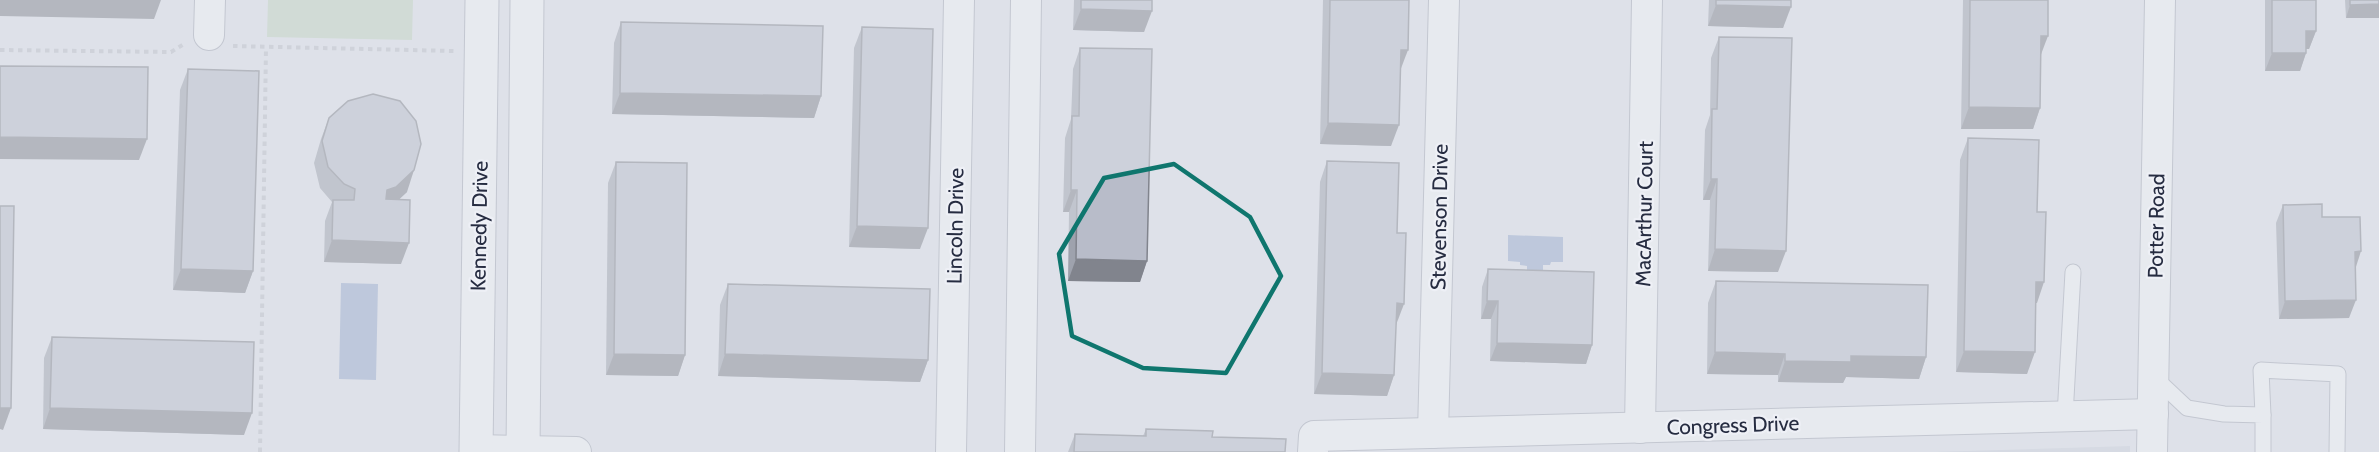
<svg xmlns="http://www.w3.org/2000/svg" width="2379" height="452" viewBox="0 0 2379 452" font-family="Cabin,sans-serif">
	<rect width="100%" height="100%" fill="#dee1e9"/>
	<path fill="#ccd0db" d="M2130,446v6h-197z"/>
	<path fill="#c1d3bf" d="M268,0h145l-1,40 -145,-3z"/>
	<g fill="#97a9cc">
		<path d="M1508,235l55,2v25h-12l-1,3h-7v7h-16v-6l-7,-1v-3l-12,-1z"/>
		<path d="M341,283l37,1 -2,96 -37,-1z"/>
	</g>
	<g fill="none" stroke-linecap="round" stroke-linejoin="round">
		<defs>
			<g id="service">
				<path d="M2154,377l33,31 37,6 39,1v37"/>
				<path d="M2263,415l-2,-45 77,4 -1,78"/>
				<path d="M2065,416l8,-144"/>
			</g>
			<g id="minor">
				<path d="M209,35l1,-35"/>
				<path d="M1640,428l7,-428"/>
				<path d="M1433,433l11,-433"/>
				<path d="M476,450l100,2"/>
				<path d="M951,452l8,-452"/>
				<path d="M1020,452l6,-452"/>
				<path d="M1313,452l1,-16 839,-22"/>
				<path d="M2152,452l8,-452"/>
			</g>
			<g id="tertiary">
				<path d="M476,452l6,-452"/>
				<path d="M523,452l4,-452"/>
			</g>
		</defs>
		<use href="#service" stroke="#a3a7b3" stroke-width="17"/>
		<use href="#minor" stroke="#a3a7b3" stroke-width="32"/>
		<use href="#tertiary" stroke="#a3a7b3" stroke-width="35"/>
		<g stroke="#bcbfc8" stroke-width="4" stroke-dasharray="4.5 4.5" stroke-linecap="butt">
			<path d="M233,46l221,5"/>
			<path d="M0,50l171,2 13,-8"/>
			<path d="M260,452l6,-405"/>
		</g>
		<use href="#service" stroke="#f1f3f7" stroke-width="15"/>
		<use href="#minor" stroke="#f1f3f7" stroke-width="30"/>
		<use href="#tertiary" stroke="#f1f3f7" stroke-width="33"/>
	</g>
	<g fill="#9ea2ad">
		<path d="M1074,0h78l-8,32 -71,-2z"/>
		<path d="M1323,0h86l-18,146 -71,-2z"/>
		<path d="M1709,0h82l-8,28 -75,-2z"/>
		<path d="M1963,0h85l-7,55 -1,53 -7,21h-72z"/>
		<path d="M2265,0h51v31l-7,18h-3v4l-6,18h-35z"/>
		<path d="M2345,0h34l-33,18z"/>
		<path d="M621,22l200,74 -7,22 -202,-4 2,-71z"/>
		<path d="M862,27l58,222 -71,-2 5,-199z"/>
		<path d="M1719,37l59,235 -70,-1 2,-71h-7l2,-70 5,-15 1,-57z"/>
		<path d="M1080,48l67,213 -7,21 -72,-1 1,-69h-6l2,-74 6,-19 2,-50z"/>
		<path d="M188,69l65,202 -8,22 -72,-3 7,-200z"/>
		<path d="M329,118l78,74 -8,7 2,65 -77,-2 1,-41 7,-19 -12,-14 -6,-25 7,-24z"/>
		<path d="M1968,138l69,74v91h-1l-9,71 -71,-2 4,-212z"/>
		<path d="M1327,161l70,72 -3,142 -7,21 -73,-2 6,-212z"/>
		<path d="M616,162l69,193 -7,21 -72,-1 2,-192z"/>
		<path d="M2283,205l39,12 33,52 -6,49 -70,1 -3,-96z"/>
		<path d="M1488,269l104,76 -6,19 -96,-3 1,-42h-10l1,-32z"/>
		<path d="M1716,281l210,76 -7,22 -73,-2 -3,6 -65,-1v-7l-71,-1 1,-71z"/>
		<path d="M728,284l200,76 -8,22 -202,-6 2,-71z"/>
		<path d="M52,337l192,98 -201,-6 1,-71z"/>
		<path d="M1146,429l66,8 73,15h-217l7,-18 68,2z"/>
	</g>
	<g fill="#81848d">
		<path d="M0,0h161l-7,19 -154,-3z"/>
		<path d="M2379,4v14h-33l4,-13z"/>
		<path d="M1716,5l75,2 -8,21 -75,-2z"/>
		<path d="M1081,9l71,2 -8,21 -71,-2z"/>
		<path d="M2306,31h10l-7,18h-9z"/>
		<path d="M2041,36h7l-8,21z"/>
		<path d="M1401,50h7l-8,21z"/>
		<path d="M2272,53h34l-6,18h-35z"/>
		<path d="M620,93l201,3 -7,22 -202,-4z"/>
		<path d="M1969,107l71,1 -7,21h-72z"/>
		<path d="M1328,123l71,2 -8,21 -71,-2z"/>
		<path d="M0,137l147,2 -8,21 -139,-1z"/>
		<path d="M414,170l-7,22 -18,17 -10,2 8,-21z"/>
		<path d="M1711,179h6l-7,21h-7z"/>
		<path d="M1071,190h6l-8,22h-6z"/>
		<path d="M857,226l71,2 -8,21 -71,-2z"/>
		<path d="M332,240l77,3 -8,21 -77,-2z"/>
		<path d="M1715,249l71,2 -8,21 -70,-1z"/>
		<path d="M2361,251l-6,19v-18z"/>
		<path d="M1076,259l71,2 -7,21 -72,-1z"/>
		<path d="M181,269l72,2 -8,22 -72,-3z"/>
		<path d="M2036,282h8l-7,21h-9z"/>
		<path d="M2356,300l-7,18 -70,1 6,-18z"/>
		<path d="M1487,301h11l-7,18h-10z"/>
		<path d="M1397,303l7,1 -8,21z"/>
		<path d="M1497,343l95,2 -6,19 -96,-3z"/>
		<path d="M1964,351l71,1 -8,22 -71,-2z"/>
		<path d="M1715,352l70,2 -7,21 -71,-1z"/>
		<path d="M614,354l71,1 -7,21 -72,-1z"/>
		<path d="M725,354l203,6 -8,22 -202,-6z"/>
		<path d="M1851,356l75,1 -7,22 -73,-2 -3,6 -65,-1 7,-21z"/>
		<path d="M1322,373l72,2 -7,21 -73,-2z"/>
		<path d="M0,408h11l-8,22 -3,-1z"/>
		<path d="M50,408l202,5 -8,22 -201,-6z"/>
	</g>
	<g fill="#b8bcc9" stroke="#81848d" stroke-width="1.5">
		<path d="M1081,0h71v11l-71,-2z"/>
		<path d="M1330,0h79l-1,50h-7l-2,75 -71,-2z"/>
		<path d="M1716,0h75v7l-75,-2z"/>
		<path d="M1970,0h78v36h-7l-1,72 -71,-1z"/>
		<path d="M2272,0h44v31h-10v22h-34z"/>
		<path d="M2350,0h29v4l-29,1z"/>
		<path d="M621,22l202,4 -2,70 -201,-3z"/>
		<path d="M862,27l71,2 -5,199 -71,-2z"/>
		<path d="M1719,37l73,1 -6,213 -71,-2 2,-70h-6l1,-70h5z"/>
		<path d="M1080,48l72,1 -5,212 -71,-2 1,-69h-6l1,-74h7z"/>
		<path d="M0,66l148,1 -1,72 -147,-2z"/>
		<path d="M188,69l71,2 -6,200 -72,-2z"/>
		<path d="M373,94l27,7 16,20 5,23 -7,26 -18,17 -9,3 -1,9 24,1 -1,43 -77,-3 1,-40h21l1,-11 -11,-5 -16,-17 -6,-26 7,-23 19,-17z"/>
		<path d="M1968,138l71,2 -2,72h9l-2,70h-8l-1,70 -71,-1z"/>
		<path d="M1327,161l72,2 -2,70h9l-2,71 -7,-1 -3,72 -72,-2z"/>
		<path d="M616,162l71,1 -2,192 -71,-1z"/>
		<path d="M2322,204v13h38l1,34 -6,1 1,48 -71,1 -2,-96z"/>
		<path d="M0,206h14l-3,202h-11z"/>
		<path d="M1488,269l106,3 -2,73 -95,-2 1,-42h-11z"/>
		<path d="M1716,281l212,4 -2,72 -75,-1v6l-66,-1v-7l-70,-2z"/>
		<path d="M728,284l202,5 -2,71 -203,-6z"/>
		<path d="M52,337l202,5 -2,71 -202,-5z"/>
		<path d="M1146,429l67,2 -1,6 74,2 -1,13h-211l1,-18 71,2z"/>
	</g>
	<path d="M0 0H2379V452H0ZM1174,164l76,53 31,59 -55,97 -83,-5 -71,-32 -13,-82 45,-76z" fill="#dee1e9" fill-opacity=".55" fill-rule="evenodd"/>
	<path fill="none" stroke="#0f766e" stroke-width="4.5" stroke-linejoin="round" d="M1174,164l76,53 31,59 -55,97 -83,-5 -71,-32 -13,-82 45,-76z"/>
	<g text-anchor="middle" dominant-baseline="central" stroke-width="4.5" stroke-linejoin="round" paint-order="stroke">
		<g font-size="21" fill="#262c41" stroke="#eef0f6">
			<text transform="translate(1644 214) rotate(-89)">MacArthur Court</text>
			<text transform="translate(1439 217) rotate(-89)">Stevenson Drive</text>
			<text transform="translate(479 226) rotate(-89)">Kennedy Drive</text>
			<text transform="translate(955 226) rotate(-89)">Lincoln Drive</text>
			<text transform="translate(2156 226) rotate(-89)">Potter Road</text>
			<text transform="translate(1733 425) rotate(-2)">Congress Drive</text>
		</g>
	</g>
</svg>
